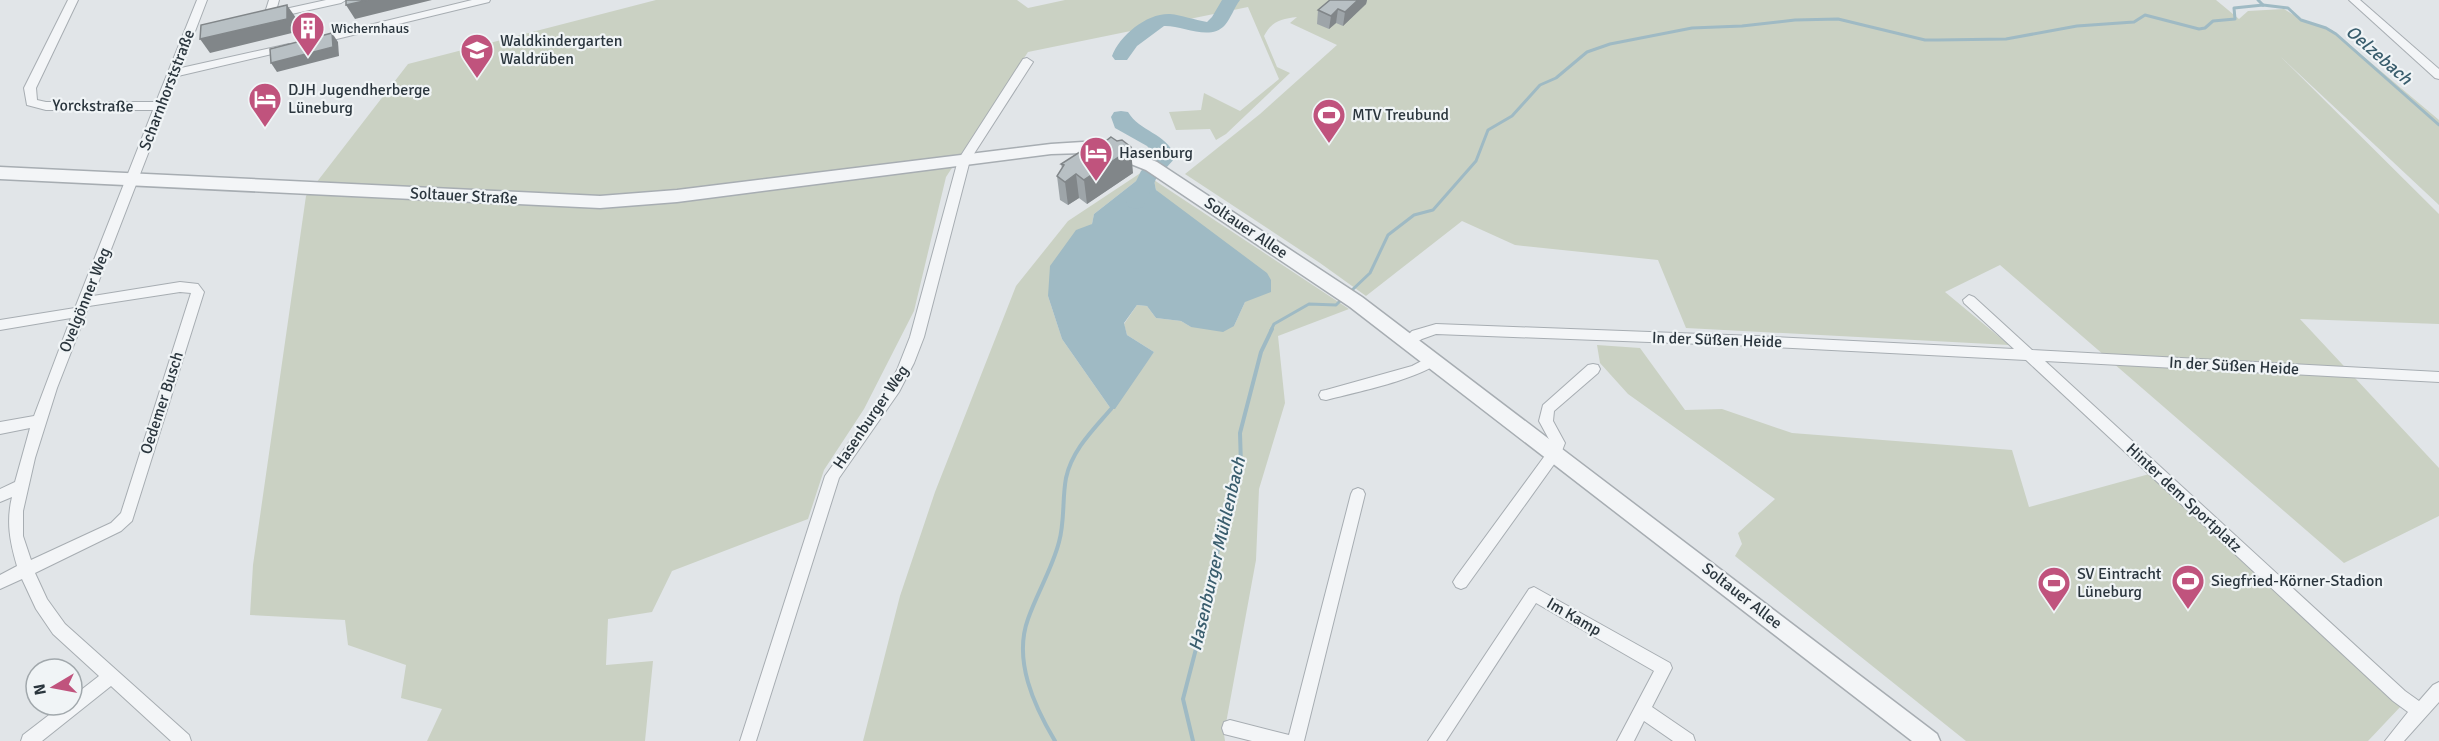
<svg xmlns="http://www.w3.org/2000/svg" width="2439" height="741" viewBox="0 0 2439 741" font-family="Signika,sans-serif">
	<rect width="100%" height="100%" fill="#e1e5e8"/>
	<g fill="#cad1c3">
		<path d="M656,0h361l11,8 37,-8h1151l23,19 9,-8 36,-2 18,11 30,10 107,90v85l-158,-148 158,157v110l-139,-5 139,149v48l-95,47 -344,-298 -55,27 64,53 -323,-17 -28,-68 -143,-15 -53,-24 -96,75 -46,-33 -135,-89 75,-60 77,-69 -47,-22 7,-6c-16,2 -25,4 -33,19l13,31 13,6 -64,61 -10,6 -6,-11 -34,1 -7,-18 32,-2 3,-17 36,18 39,-32 -31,-72 -220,45 -82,125 -32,134 -50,98 -40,61 -16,49 -136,52 -20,41 -44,7 -2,46 47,-4 -8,80h-218l15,-32 -41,-11 5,-33 -58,-20 -3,-25 -95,-5 3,-50 53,-369 102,-132z"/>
		<path d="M1142,172l3,2 -51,40 -2,10 -44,72 14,43 49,70 43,-57 -27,-17 -3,-11 13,-19 10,1 9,12 25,3 10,6 43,-1 11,-24 -89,-112 -2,-10 195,129 -71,27 7,67 -26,86 -3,71 -32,174 1,7h-362l37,-145 35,-104 81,-206 52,-65z"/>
		<path d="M1597,345l43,3 45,62 37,-1 70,24 220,17 17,57 124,-34 249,232 -34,36h-402l-231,-185 7,-12 -4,-11 37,-34 -147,-105 -28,-31z"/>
	</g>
	<path fill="#9fbac4" d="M1145,174l9,6 2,10 111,83 4,7v12l-26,10 -11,24 -11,6 -32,-5 -10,-6 -25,-3 -9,-12 -10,-1 -13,18 3,12 27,17 -39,57h-4l-49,-70 -14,-43 2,-30 26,-36 16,-6 2,-10z"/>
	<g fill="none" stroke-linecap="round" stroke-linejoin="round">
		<g stroke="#9fbac4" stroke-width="3">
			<path d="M2258,0l5,5"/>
			<path d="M1350,292l20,-19 18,-38 26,-20 19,-5 43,-49 12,-31 24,-14 28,-31 16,-7 31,-26 23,-8 82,-16 50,-2 53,-6 43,-1 87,21h13l68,-1 71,-13 57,-4 11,-7 54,14 6,-1 8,-7 22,-2 -1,-11 29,-3 25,3 13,12 25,8 10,6 103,91"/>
			<path d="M1271,330l3,-6 35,-20 27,1 8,-8"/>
		</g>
		<g stroke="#9fbac4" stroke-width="4">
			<path d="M1055,741c-21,-35 -42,-81 -27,-122 9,-26 24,-50 31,-77 6,-21 3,-43 7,-64 6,-28 27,-48 45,-69"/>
			<path d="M1193,741l-10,-42 23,-89 19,-96 16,-49 -1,-32 21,-81 11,-23"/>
		</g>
		<g fill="#9fbac4" fill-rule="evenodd">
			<path d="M1222,0h18c-6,8 -9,18 -15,25 -15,17 -43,0 -61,1l-27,20 -10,14h-12l-3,-4c8,-21 35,-43 58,-42 12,1 24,6 37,8l5,-5z"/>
			<path d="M1121,111l7,1c12,20 37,20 48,45l-20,22 -13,28 -7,2 -7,-2 -3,-5 15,-31 15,-15 -9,-10 -32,-18 -4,-11 3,-5z"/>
		</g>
		<defs>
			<g id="minor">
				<path d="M68,0h10l-42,88 1,12 9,2h110l41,-102h10l-26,68 108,-24 5,3 -5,3 -111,26 -85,220 87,-14 18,2 6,8 -72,229 -11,10 -86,42 12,26 18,25 124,111 2,6h-20l-60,-55 -69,55h-21l2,-6 39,-30h10v-8l27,-21 -46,-42 -17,-25 -14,-30 -22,10v-14l17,-9c-7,-24 -11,-44 -5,-69l-12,5v-13l15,-7 15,-54 -30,6v-12l34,-6 37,-98 -71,12v-10l75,-12 78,-198h-107l-19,-5 -3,-17zM180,292l11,1 -70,220 -10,10 -80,37 -8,-24v-25l12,-53 22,-70 32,-82z"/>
				<path d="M269,0h10l-3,11 50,-11h20l-5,3 -72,16 -5,-3z"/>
				<path d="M472,0h18l-1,2 -173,42 -5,-3 5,-3z"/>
				<path d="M2349,0h11l79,69v10l-4,-1z"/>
				<path d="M1027,58l6,4 -63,98 -46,177 -10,26 -15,29 -60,86 -83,263h-16l85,-265 57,-80 15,-26 13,-33 48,-177 65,-101z"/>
				<path d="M1969,295l5,2 58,53 407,22v10l-394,-21 360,330 14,10 14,-16 6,-3v20l-35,39h-19l23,-29 -15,-11 -367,-341 -271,-14 -319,-12 -14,5 -14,8 -7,-5 11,-11 24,-7 319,12 259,13 -50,-46 -1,-3z"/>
				<path d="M1433,355l5,1 2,4c-11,17 -91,34 -114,40l-5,-1 -2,-4 2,-4 5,-1 86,-24z"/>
				<path d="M1593,364l5,1 2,4 -2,4 -44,38 -1,10 12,22 -5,13 -94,131 -5,2 -5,-2 -3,-5 3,-5 93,-127 2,-7 -12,-22 4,-16 45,-40z"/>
				<path d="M1358,488l5,2 2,4 -61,247h-52l-28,-7 -2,-6 2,-6 6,-2 59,15 62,-241 2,-4z"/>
				<path d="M1534,587l136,76 2,5 -20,39 41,28 2,6h-22l-29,-20 -10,20h-17l37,-70 -118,-68 -90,138h-18l101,-152z"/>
			</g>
			<path id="tertiary" d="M1083,142l42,7 32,13 205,135 575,437 3,7h-28l-562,-434 -204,-137 -35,-14 -28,-3 -32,1 -374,48 -77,6 -600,-29v-12l600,29 77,-6 374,-46z"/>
		</defs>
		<use href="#minor" stroke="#a7adb2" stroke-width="2"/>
		<use href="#tertiary" stroke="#a7adb2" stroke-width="3"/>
		<use href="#minor" fill="#f3f5f7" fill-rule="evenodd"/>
		<use href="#tertiary" fill="#f3f5f7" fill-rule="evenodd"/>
	</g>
	<g fill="#9ea5a9">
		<path d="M1330,0h37l-1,4 -23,22 -7,-3 -7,6 -12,-5 1,-14z"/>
		<path d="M1102,144l31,29 -46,31 -8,-6 -11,7 -8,-5 -3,-24 5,-8 -1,-4z"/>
	</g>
	<g fill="#818689">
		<path d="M368,0h64l-77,19 -9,-14z"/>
		<path d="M1358,0h9l-1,4 -23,22 2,-14z"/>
		<path d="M287,5l9,13v14l-86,21 -10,-14z"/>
		<path d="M1338,9l-2,14 -7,6 2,-13z"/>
		<path d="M332,33l6,9 1,14 -62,16 -6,-9z"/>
		<path d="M1131,149l2,24 -46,31 -3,-24z"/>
		<path d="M1076,174l3,24 -11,7 -3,-23z"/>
	</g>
	<g fill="#b8c0c4" stroke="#818689" stroke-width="1.5">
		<path d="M346,0h22l-22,5z"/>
		<path d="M1330,0h28l-13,12 -7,-3 -7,7 -13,-6z"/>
		<path d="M287,5v14l-87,20 1,-14z"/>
		<path d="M332,33l1,14 -62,16 -1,-14z"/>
		<path d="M1111,137l6,4 5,-1 9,7v2l-47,31 -8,-6 -11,8 -8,-6 7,-11 -3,-1 36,-23 5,3z"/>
	</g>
	<defs>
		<symbol id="building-pin" viewBox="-11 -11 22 30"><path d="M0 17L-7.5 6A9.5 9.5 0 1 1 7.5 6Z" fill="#c0537d" stroke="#f0f4f6"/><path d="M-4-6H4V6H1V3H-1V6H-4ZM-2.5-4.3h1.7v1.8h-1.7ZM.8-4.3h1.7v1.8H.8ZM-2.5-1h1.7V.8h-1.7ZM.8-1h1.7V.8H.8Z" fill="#fff"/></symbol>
		<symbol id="school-pin" viewBox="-11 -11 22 30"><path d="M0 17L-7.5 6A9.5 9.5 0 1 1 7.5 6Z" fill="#c0537d" stroke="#f0f4f6"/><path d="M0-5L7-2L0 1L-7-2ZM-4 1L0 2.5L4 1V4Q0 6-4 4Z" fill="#fff"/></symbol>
		<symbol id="hotel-pin" viewBox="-11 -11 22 30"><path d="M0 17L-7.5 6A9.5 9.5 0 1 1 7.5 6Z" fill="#c0537d" stroke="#f0f4f6"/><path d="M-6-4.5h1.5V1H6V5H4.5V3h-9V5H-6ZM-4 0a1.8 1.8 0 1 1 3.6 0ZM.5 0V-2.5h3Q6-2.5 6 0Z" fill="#fff"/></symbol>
		<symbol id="stadium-pin" viewBox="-11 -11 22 30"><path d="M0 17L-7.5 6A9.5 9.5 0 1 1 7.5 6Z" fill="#c0537d" stroke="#f0f4f6"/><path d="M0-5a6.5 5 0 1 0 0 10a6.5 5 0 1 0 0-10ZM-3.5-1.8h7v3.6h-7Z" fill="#fff"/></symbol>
	</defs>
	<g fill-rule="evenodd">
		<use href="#building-pin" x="289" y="9" width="38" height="52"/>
		<use href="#school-pin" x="458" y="31" width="38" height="52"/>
		<use href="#hotel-pin" x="246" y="80" width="38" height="52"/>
		<use href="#stadium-pin" x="1310" y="96" width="38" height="52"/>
		<use href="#hotel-pin" x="1077" y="134" width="38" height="52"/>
		<use href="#stadium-pin" x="2169" y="562" width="38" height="52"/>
		<use href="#stadium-pin" x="2035" y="564" width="38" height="52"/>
	</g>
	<g text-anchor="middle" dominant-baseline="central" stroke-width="4.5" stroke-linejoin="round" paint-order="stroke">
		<g font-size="14" fill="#2b363e" stroke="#f0f4f6" text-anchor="start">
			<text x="331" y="28">Wichernhaus</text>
		</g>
		<g font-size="16" fill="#2b363e" stroke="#f0f4f6" text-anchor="start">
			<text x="500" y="41">Waldkindergarten<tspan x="500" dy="18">Waldrüben</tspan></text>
			<text x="288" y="90">DJH Jugendherberge<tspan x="288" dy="18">Lüneburg</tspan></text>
			<text x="1352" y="115">MTV Treubund</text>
			<text x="1119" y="153">Hasenburg</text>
			<text x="2077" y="574">SV Eintracht<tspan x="2077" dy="18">Lüneburg</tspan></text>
			<text x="2211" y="581">Siegfried-Körner-Stadion</text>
		</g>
		<g font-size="16" fill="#2b363e" stroke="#f0f4f6">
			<text transform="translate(167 90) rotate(-69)">Scharnhorststraße</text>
			<text transform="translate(93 106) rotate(1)">Yorckstraße</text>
			<text transform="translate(464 196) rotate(3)">Soltauer Straße</text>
			<text transform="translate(1246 228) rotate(34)">Soltauer Allee</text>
			<text transform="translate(85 300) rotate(-68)">Ovelgönner Weg</text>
			<text transform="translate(1717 340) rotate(2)">In der Süßen Heide</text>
			<text transform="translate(2234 366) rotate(3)">In der Süßen Heide</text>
			<text transform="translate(162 403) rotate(-72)">Oedemer Busch</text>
			<text transform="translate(871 417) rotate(-56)">Hasenburger Weg</text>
			<text transform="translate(2184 498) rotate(43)">Hinter dem Sportplatz</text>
			<text transform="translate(1742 596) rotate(38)">Soltauer Allee</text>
			<text transform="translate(1574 617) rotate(30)">Im Kamp</text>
		</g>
		<g font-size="18" font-style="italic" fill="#395d6d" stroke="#f0f4f6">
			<text transform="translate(2379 55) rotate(41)">Oelzebach</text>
			<text transform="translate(1217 554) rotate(-77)">Hasenburger Mühlenbach</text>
		</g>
	</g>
	<g transform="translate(54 687) rotate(260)"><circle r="28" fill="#f0f4f6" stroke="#a1a8ac" stroke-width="1.5"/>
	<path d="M0-4.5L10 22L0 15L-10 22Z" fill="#c0537d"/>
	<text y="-9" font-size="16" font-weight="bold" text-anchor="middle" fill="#2b363e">N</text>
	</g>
</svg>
